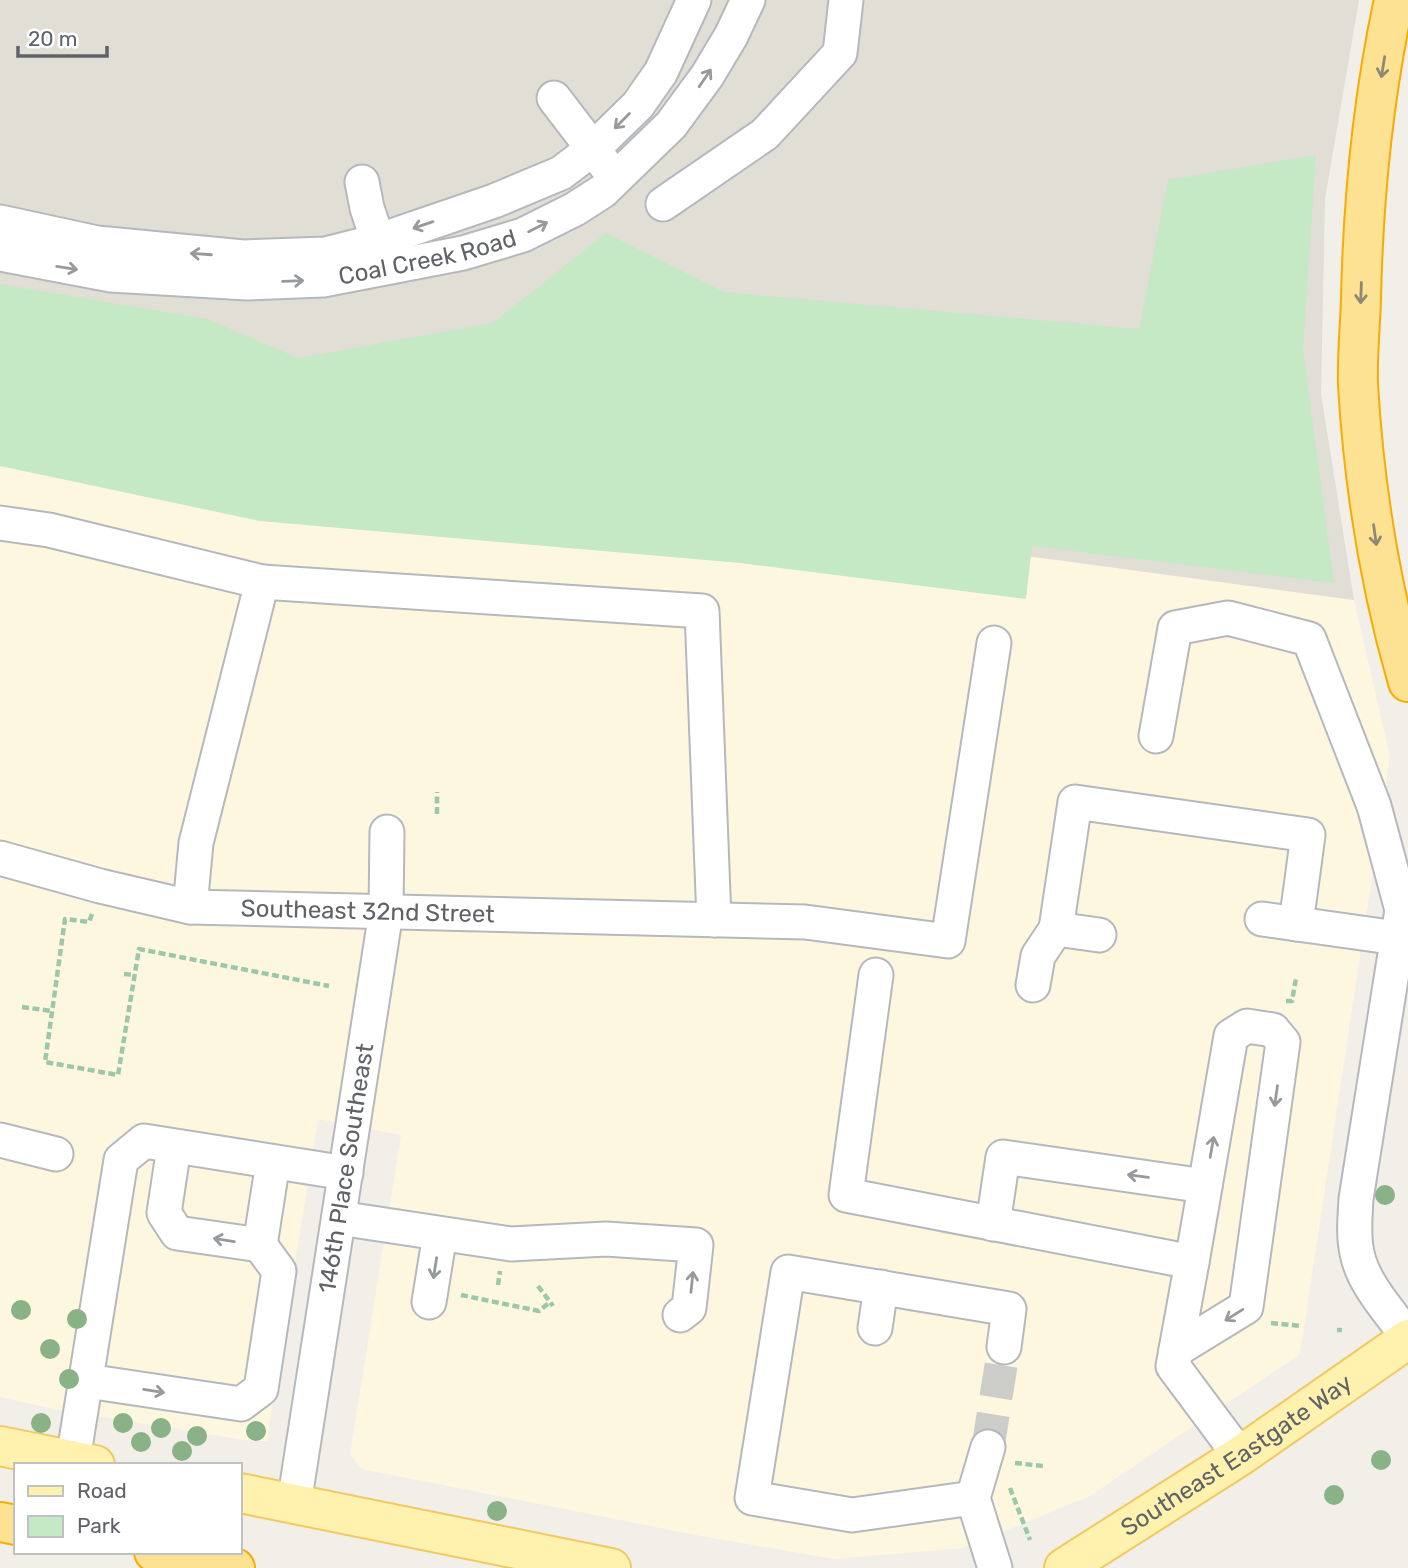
<svg xmlns="http://www.w3.org/2000/svg" width="1408" height="1568" viewBox="0 0 1408 1568" font-family="Rubik,sans-serif">
	<rect width="100%" height="100%" fill="#f1efe8"/>
	<path fill="#fef7e0" d="M0,418l1354,182 36,157 -90,597 -210,142 -127,52 -129,11 -133,-23 -339,-67 -12,-14 51,-320 -83,-16 -51,322 -23,-1 -190,-31 -54,-12z"/>
	<path fill="#e1ded6" d="M0,0h1359l-34,199 -4,195 33,206 -1354,-182z"/>
	<path fill="#c5e8c5" d="M1316,155l-13,195 31,233 -302,-37 -6,53 -286,-36 -480,-42 -260,-55v-182l207,35 91,39 195,-35 113,-90 118,59 415,37 29,-149z"/>
	<g fill="none" stroke-linecap="round" stroke-linejoin="round">
		<path stroke="#ccccc8" stroke-width="33" stroke-dasharray="33 17" stroke-linecap="butt" d="M988,1447l16,-100"/>
		<defs>
			<g id="minor">
				<path d="M554,98l52,68"/>
				<path d="M362,182l5,26 18,54"/>
				<path d="M663,204l102,-70 75,-81 6,-53"/>
				<path d="M0,222l97,21 146,14 83,-3 51,-13 117,-40 67,-28 33,-25 44,-43 23,-33 33,-72"/>
				<path id="s1" d="M0,254l111,21 136,8 76,-3 140,-27 60,-18 52,-26 28,-18 68,-66 36,-49 24,-40 17,-36"/>
				<path d="M0,523l49,7 213,52 -66,261 -6,64"/>
				<path d="M262,582l440,29 12,309"/>
				<path d="M1156,736l19,-108 53,-10 81,21 65,167 28,104 -46,289c-1,18 -3,36 1,54 6,31 33,59 51,84"/>
				<path id="s2" d="M0,858l100,28 90,21 615,15 143,19 46,-298"/>
				<path d="M1262,919l135,19"/>
				<path d="M1056,929l19,-127 233,33 -12,89"/>
				<path d="M876,975l-30,220 346,67 -19,104 67,90"/>
				<path d="M1033,985l5,-29 18,-27 43,6"/>
				<path d="M0,1140l56,14"/>
				<path d="M339,1218l172,26 95,-5 90,6 -7,63 -9,7"/>
				<path d="M993,1224l10,-67 202,29"/>
				<path d="M260,1245l13,-83"/>
				<path d="M429,1302l11,-68"/>
				<path d="M875,1328l6,-41"/>
				<path d="M1176,1350l70,-43 37,-265 -10,-12 -26,-4 -16,10 -39,226"/>
				<path d="M87,1381l154,23 20,-15 18,-118 -19,-26 -83,-12 -13,-20 10,-66"/>
				<path d="M988,1447l-15,51 22,70"/>
				<path d="M73,1460l48,-300 23,-19 202,32"/>
				<path d="M973,1498l-121,17 -100,-17 36,-226 221,37 -5,38"/>
				<path id="s3" d="M294,1504l92,-592 1,-80"/>
			</g>
			<g id="major">
				<path d="M0,1446l95,19"/>
				<path d="M240,1493l371,75"/>
				<path id="s4" d="M1064,1568l176,-112 168,-117"/>
			</g>
			<g id="highway">
				<path d="M1394,0c-21,98 -31,200 -33,300 -1,28 -4,57 -3,85 6,100 22,201 50,297"/>
				<path d="M0,1522l16,3"/>
				<path d="M154,1552l81,16"/>
			</g>
		</defs>
		<use href="#minor" stroke="#b5b8bc" stroke-width="37"/>
		<use href="#major" stroke="#f2c960" stroke-width="42"/>
		<use href="#highway" stroke="#f9ab00" stroke-width="42"/>
		<g stroke="#9cc7a9" stroke-width="4.5" stroke-dasharray="7 3.5" stroke-linecap="butt">
			<path d="M437,814v-22"/>
			<path d="M92,914l-3,8 -24,-3 -20,143 73,13 21,-126 190,37"/>
			<path d="M124,974l11,1"/>
			<path d="M1286,1001h6l4,-23"/>
			<path d="M22,1007l30,4"/>
			<path d="M498,1285l2,-14"/>
			<path d="M538,1286l12,16"/>
			<path d="M461,1295l78,16 11,-9 3,4"/>
			<path d="M1271,1323l31,3"/>
			<path d="M1337,1330h5"/>
			<path d="M1015,1463l28,3"/>
			<path d="M1010,1488l20,52"/>
		</g>
		<use href="#minor" stroke="#fff" stroke-width="33"/>
		<use href="#major" stroke="#fff2af" stroke-width="38"/>
		<use href="#highway" stroke="#fde293" stroke-width="38"/>
	</g>
	<g fill="#89b387">
		<circle cx="1385" cy="1195" r="10"/>
		<circle cx="21" cy="1310" r="10"/>
		<circle cx="77" cy="1319" r="10"/>
		<circle cx="50" cy="1349" r="10"/>
		<circle cx="69" cy="1379" r="10"/>
		<circle cx="41" cy="1423" r="10"/>
		<circle cx="123" cy="1423" r="10"/>
		<circle cx="161" cy="1428" r="10"/>
		<circle cx="256" cy="1431" r="10"/>
		<circle cx="197" cy="1436" r="10"/>
		<circle cx="141" cy="1442" r="10"/>
		<circle cx="182" cy="1451" r="10"/>
		<circle cx="1381" cy="1460" r="10"/>
		<circle cx="1334" cy="1495" r="10"/>
		<circle cx="497" cy="1511" r="10"/>
	</g>
	<defs><path id="oneway-shaft" d="M-6 0H5M1.5-3L5.5 0L1.5 3" fill="none" stroke-width="1.6" stroke-linecap="round" stroke-linejoin="round" transform="scale(1.75)"/></defs>
	<g stroke="#8e8975">
		<use href="#oneway-shaft" transform="translate(1383 67) rotate(99)"/>
		<use href="#oneway-shaft" transform="translate(1361 293) rotate(92)"/>
		<use href="#oneway-shaft" transform="translate(1375 535) rotate(82)"/>
	</g>
	<g stroke="#979a9d">
		<use href="#oneway-shaft" transform="translate(705 78) rotate(-56)"/>
		<use href="#oneway-shaft" transform="translate(622 121) rotate(135)"/>
		<use href="#oneway-shaft" transform="translate(423 225) rotate(161)"/>
		<use href="#oneway-shaft" transform="translate(538 227) rotate(-27)"/>
		<use href="#oneway-shaft" transform="translate(201 254) rotate(-176)"/>
		<use href="#oneway-shaft" transform="translate(67 268) rotate(9)"/>
		<use href="#oneway-shaft" transform="translate(293 281) rotate(-2)"/>
		<use href="#oneway-shaft" transform="translate(1276 1096) rotate(98)"/>
		<use href="#oneway-shaft" transform="translate(1212 1147) rotate(-80)"/>
		<use href="#oneway-shaft" transform="translate(1138 1176) rotate(-172)"/>
		<use href="#oneway-shaft" transform="translate(224 1240) rotate(-171)"/>
		<use href="#oneway-shaft" transform="translate(435 1268) rotate(99)"/>
		<use href="#oneway-shaft" transform="translate(692 1282) rotate(-84)"/>
		<use href="#oneway-shaft" transform="translate(1234 1315) rotate(148)"/>
		<use href="#oneway-shaft" transform="translate(154 1391) rotate(9)"/>
	</g>
	<g text-anchor="middle" dominant-baseline="central" stroke-width="5" stroke-linejoin="round" paint-order="stroke">
		<g font-size="24" fill="#5f6368" stroke="#fff">
			<text stroke="none"><textPath href="#s1" startOffset="432">Coal Creek Road</textPath></text>
			<text stroke="none"><textPath href="#s2" startOffset="374">Southeast 32nd Street</textPath></text>
			<text stroke="none"><textPath href="#s3" startOffset="340">146th Place Southeast</textPath></text>
			<text stroke="none"><textPath href="#s4" startOffset="206">Southeast Eastgate Way</textPath></text>
		</g>
	</g>
	<rect x="14" y="1463" width="228" height="91" fill="#ffffff" stroke="#bfc1c3" stroke-width="2"/>
	<rect x="28" y="1486" width="35" height="10" fill="#fff2af" stroke="#bfc1c3" stroke-width="2"/>
	<text x="77" y="1498" font-size="21" fill="#5f6368">Road</text>
	<rect x="28" y="1516" width="35" height="21" fill="#c5e8c5" stroke="#bfc1c3" stroke-width="2"/>
	<text x="77" y="1533" font-size="21" fill="#5f6368">Park</text>
	<path d="M18 46v10h89v-10" fill="none" stroke="#5f6368" stroke-width="3.5"/>
	<text x="28" y="46" font-size="21" fill="#5f6368" stroke="#ffffff" stroke-width="5" paint-order="stroke">20 m</text>
</svg>
